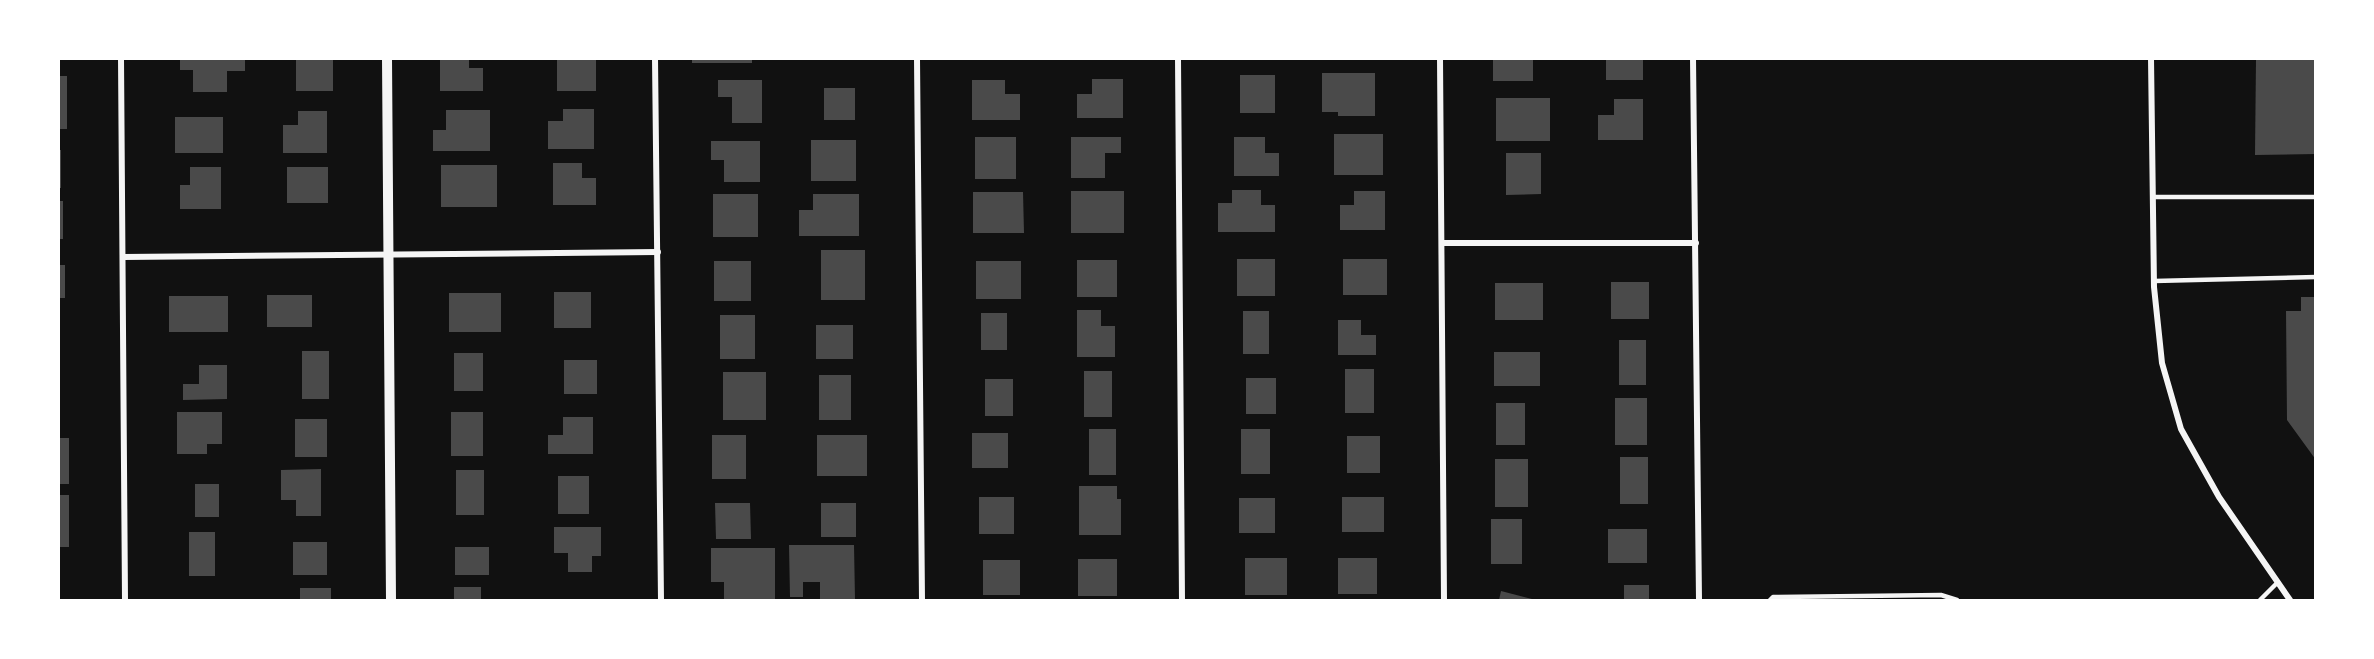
<svg xmlns="http://www.w3.org/2000/svg" width="2374" height="659" viewBox="0 0 2374 659" font-family="Bitter,serif">
	<rect width="100%" height="100%" fill="#111"/>
	<g fill="#4a4a4a">
		<path d="M180,58h65v13h-18v21h-34v-22h-13z"/>
		<rect x="296" y="58" width="37" height="33"/>
		<path d="M440,58h29v10h14v23h-43z"/>
		<rect x="557" y="58" width="39" height="33"/>
		<rect x="692" y="58" width="60" height="5"/>
		<rect x="1493" y="58" width="40" height="23"/>
		<rect x="1606" y="58" width="37" height="22"/>
		<path d="M2256,58h60v96l-61,1z"/>
		<path d="M1322,73h53v43h-37v-4h-16z"/>
		<rect x="1240" y="75" width="35" height="38"/>
		<rect x="58" y="76" width="9" height="53"/>
		<path d="M1092,79h31v39h-46v-24h15z"/>
		<path d="M718,80h44v43h-30v-26h-14z"/>
		<path d="M972,80h33v14h15v26h-48z"/>
		<rect x="824" y="88" width="31" height="32"/>
		<rect x="1496" y="98" width="54" height="43"/>
		<path d="M1614,99h29v41h-45v-25h16z"/>
		<path d="M563,109h31v40h-46v-28h15z"/>
		<path d="M446,110h44v41h-57v-21h13z"/>
		<path d="M298,111h29v42h-44v-28h15z"/>
		<rect x="175" y="117" width="48" height="36"/>
		<rect x="1334" y="134" width="49" height="41"/>
		<rect x="975" y="137" width="41" height="42"/>
		<path d="M1071,137h50v16h-16v25h-34z"/>
		<path d="M1234,137h31v16h14v23h-45z"/>
		<rect x="811" y="140" width="45" height="41"/>
		<path d="M711,141h49v41h-36v-22h-13z"/>
		<rect x="58" y="150" width="3" height="38"/>
		<path d="M1506,153h35v41l-35,1z"/>
		<path d="M553,163h29v15h14v27h-43z"/>
		<rect x="441" y="165" width="56" height="42"/>
		<path d="M190,167h31v42h-41v-24h10z"/>
		<rect x="287" y="167" width="41" height="36"/>
		<path d="M1232,190h29v15h14v27h-57v-29h14z"/>
		<rect x="1071" y="191" width="53" height="42"/>
		<path d="M1354,191h31v39h-45v-25h14z"/>
		<path d="M973,192h50l1,41h-51z"/>
		<rect x="713" y="194" width="45" height="43"/>
		<path d="M813,194h46v42h-60v-26h14z"/>
		<rect x="58" y="201" width="5" height="38"/>
		<rect x="821" y="250" width="44" height="50"/>
		<rect x="1237" y="259" width="38" height="37"/>
		<rect x="1343" y="259" width="44" height="36"/>
		<rect x="1077" y="260" width="40" height="37"/>
		<rect x="714" y="261" width="37" height="40"/>
		<rect x="976" y="261" width="45" height="38"/>
		<rect x="58" y="265" width="7" height="33"/>
		<rect x="1611" y="282" width="38" height="37"/>
		<rect x="1495" y="283" width="48" height="37"/>
		<rect x="554" y="292" width="37" height="36"/>
		<rect x="449" y="293" width="52" height="39"/>
		<rect x="267" y="295" width="45" height="32"/>
		<rect x="169" y="296" width="59" height="36"/>
		<path d="M2301,297h15v163l-29,-40 -1,-109h15z"/>
		<path d="M1077,310h24v16h14v31h-38z"/>
		<rect x="1243" y="311" width="26" height="43"/>
		<rect x="981" y="313" width="26" height="37"/>
		<rect x="720" y="315" width="35" height="44"/>
		<path d="M1338,320h23v15h15v20h-38z"/>
		<rect x="816" y="325" width="37" height="34"/>
		<rect x="1619" y="340" width="27" height="45"/>
		<rect x="302" y="351" width="27" height="48"/>
		<rect x="1494" y="352" width="46" height="34"/>
		<rect x="454" y="353" width="29" height="38"/>
		<rect x="564" y="360" width="33" height="34"/>
		<path d="M199,365h28v34l-44,1v-16h16z"/>
		<rect x="1345" y="369" width="29" height="44"/>
		<rect x="1084" y="371" width="28" height="46"/>
		<rect x="723" y="372" width="43" height="48"/>
		<rect x="819" y="375" width="32" height="45"/>
		<rect x="1246" y="378" width="30" height="36"/>
		<rect x="985" y="379" width="28" height="37"/>
		<rect x="1615" y="398" width="32" height="47"/>
		<rect x="1496" y="403" width="29" height="42"/>
		<path d="M177,412h45v32h-15v10h-30z"/>
		<rect x="451" y="412" width="32" height="44"/>
		<path d="M563,417h30v37h-45v-19h15z"/>
		<rect x="295" y="419" width="32" height="38"/>
		<rect x="1089" y="429" width="27" height="46"/>
		<rect x="1241" y="429" width="29" height="45"/>
		<rect x="972" y="433" width="36" height="35"/>
		<rect x="712" y="435" width="34" height="44"/>
		<rect x="817" y="435" width="50" height="41"/>
		<rect x="1347" y="436" width="33" height="37"/>
		<rect x="58" y="438" width="11" height="46"/>
		<rect x="1620" y="457" width="28" height="47"/>
		<rect x="1495" y="459" width="33" height="48"/>
		<path d="M321,469v47h-25v-16h-15v-30z"/>
		<rect x="456" y="470" width="28" height="45"/>
		<rect x="558" y="476" width="31" height="38"/>
		<rect x="195" y="484" width="24" height="33"/>
		<path d="M1079,486h38v13h4v36h-42z"/>
		<rect x="58" y="495" width="11" height="52"/>
		<rect x="979" y="497" width="35" height="37"/>
		<rect x="1342" y="497" width="42" height="35"/>
		<rect x="1239" y="498" width="36" height="35"/>
		<path d="M715,503h35l1,36h-35z"/>
		<rect x="821" y="503" width="35" height="34"/>
		<rect x="1491" y="519" width="31" height="45"/>
		<path d="M554,527h47v29h-9v16h-24v-19h-14z"/>
		<rect x="1608" y="529" width="39" height="34"/>
		<rect x="189" y="532" width="26" height="44"/>
		<rect x="293" y="542" width="34" height="33"/>
		<path d="M789,545h65l1,54h-35v-17h-17v15h-13z"/>
		<rect x="455" y="547" width="34" height="28"/>
		<path d="M711,548h64v52h-51v-18h-13z"/>
		<rect x="1245" y="558" width="42" height="37"/>
		<rect x="1338" y="558" width="39" height="36"/>
		<rect x="1078" y="559" width="39" height="37"/>
		<rect x="983" y="560" width="37" height="35"/>
		<rect x="1624" y="585" width="25" height="15"/>
		<rect x="454" y="587" width="27" height="13"/>
		<rect x="300" y="588" width="31" height="12"/>
		<path d="M1501,591l35,9h-37z"/>
	</g>
	<g fill="none" stroke-linecap="round" stroke-linejoin="round">
		<g stroke="#f5f5f5" stroke-width="4.5">
			<path d="M2153,197h163"/>
			<path d="M2154,281l162,-4"/>
			<path d="M1770,600l3,-3 168,-2 16,5"/>
			<path d="M2260,600l18,-18"/>
		</g>
		<g stroke="#f5f5f5" stroke-width="6">
			<path d="M121,58l4,542"/>
			<path d="M655,58l6,542"/>
			<path d="M917,58l5,542"/>
			<path d="M1178,58l4,542"/>
			<path d="M1440,58l4,542"/>
			<path d="M1693,58l6,542"/>
			<path d="M2151,58l3,229 8,76 19,66 38,68 71,103"/>
			<path d="M1442,243h254"/>
			<path d="M123,257l535,-5"/>
		</g>
		<path stroke="#f5f5f5" stroke-width="10" d="M387,58l4,542"/>
	</g>
	<rect width="2374" height="659" fill="none" stroke="#ffffff" stroke-width="120"/>
</svg>
